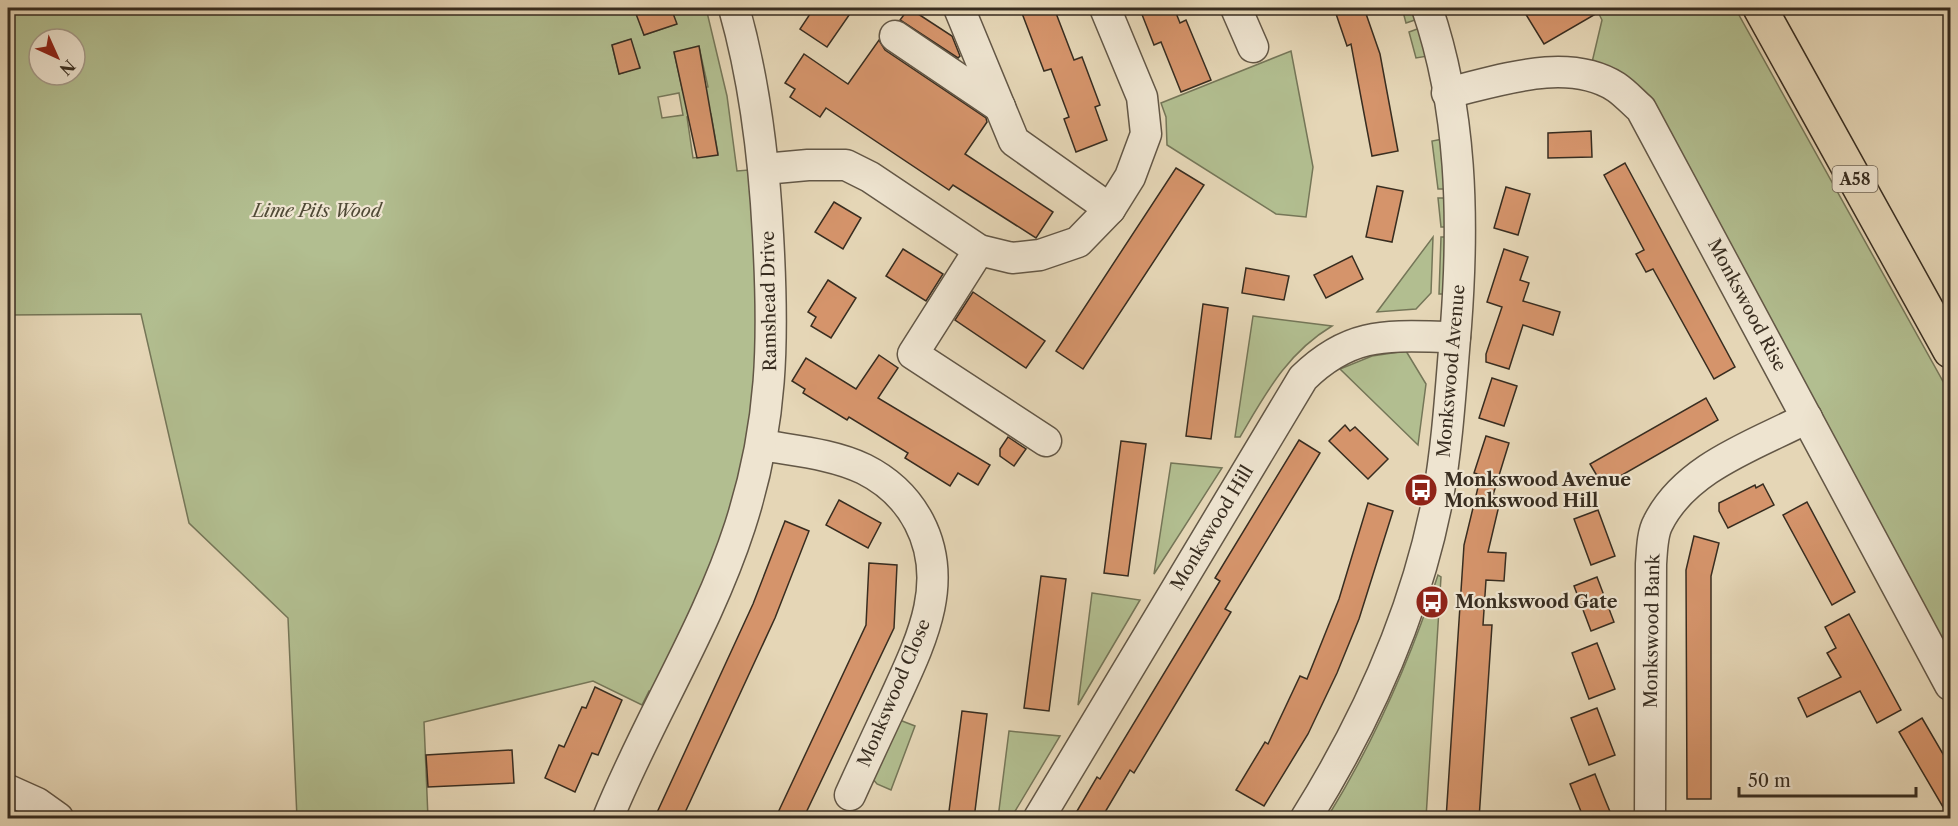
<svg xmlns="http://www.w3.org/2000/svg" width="1958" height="826" viewBox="0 0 1958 826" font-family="'Libre Caslon Text',serif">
	<rect width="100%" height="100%" fill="#e5d6b6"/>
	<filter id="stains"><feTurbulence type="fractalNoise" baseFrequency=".00333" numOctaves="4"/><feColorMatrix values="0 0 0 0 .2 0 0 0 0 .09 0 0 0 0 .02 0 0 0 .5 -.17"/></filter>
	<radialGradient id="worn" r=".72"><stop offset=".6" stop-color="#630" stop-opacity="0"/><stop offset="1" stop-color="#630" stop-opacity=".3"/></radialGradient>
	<g fill="#b2be90" stroke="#757658" stroke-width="1.5" fill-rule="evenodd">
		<path d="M8,8h634l1,3 -6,3 7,21 32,-11 -5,-16h35l21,88 10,75 12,-1c7,103 19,207 -7,308 -19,75 -56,144 -88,214l-5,-1 -7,14 -49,-24 -169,41 4,96h-131l-9,-200 -99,-95 -48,-209 -133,1zM39,39h36v36h-36zM629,40l11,27 -21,7 -7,-29zM699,47l9,40 -25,5 -9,-40zM679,93l4,22 -21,3 -4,-21zM711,114l7,40 -25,4 -6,-41z"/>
		<path d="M1402,8h12l4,11 -12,4z"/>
		<path d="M1596,8h139l215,386v291l-293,-548 -68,-62 13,-55z"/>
		<path d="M1420,28l8,28 -12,2 -7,-26z"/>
		<path d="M1291,51l22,116 -7,50 -30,-3 -109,-69 -1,-28 -5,-14z"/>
		<path d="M1443,139l4,50h-9l-6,-48z"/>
		<path d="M1438,198h10l1,29h-8z"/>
		<path d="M1433,237l-2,56 -15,16 -39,3z"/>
		<path d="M1441,237h8l-2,57h-8z"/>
		<path d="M1253,316l79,10c-45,27 -66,67 -92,111h-5z"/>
		<path d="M1406,351l20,33 -8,61 -78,-76 32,-13z"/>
		<path d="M1171,463l51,5 -68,106z"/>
		<path d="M1438,575l3,2 -15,241h-99c47,-76 83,-157 111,-243z"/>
		<path d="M1092,593l48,7 -62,105z"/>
		<path d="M897,719l18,7 -24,64 -14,-6 -5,-6z"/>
		<path d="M1009,731l51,5 -49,82h-13z"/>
	</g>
	<g fill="#d5946b" stroke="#382d20" stroke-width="1.5">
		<path d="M642,8h29l6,16 -33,11 -8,-21 7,-3z"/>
		<path d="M814,8h40l-27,39 -27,-18z"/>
		<path d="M909,8l43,28 8,20 -2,2 -58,-38z"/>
		<path d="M1020,8h34l20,52 8,-3 18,48 -5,2 12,33 -31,12 -12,-33 5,-2 -18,-48 -7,2z"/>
		<path d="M1152,8h22l6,15 6,-3 25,60 -30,12 -20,-50 -7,3 -13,-33z"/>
		<path d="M1334,8h30l16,46 18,97 -26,5 -21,-112 -4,2z"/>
		<path d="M1522,8h84l-62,36z"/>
		<path d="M631,39l9,29 -21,6 -7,-29z"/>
		<path d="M879,40l6,10 101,68 1,4 -22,32 88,58 -17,26 -83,-53 -4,5 -123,-82 -6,9 -30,-20 5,-8 -10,-6 19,-29 44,30z"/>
		<path d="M699,46l19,109 -21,3 -23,-106z"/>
		<path d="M1591,131l1,26 -44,1v-25z"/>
		<path d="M1625,163l110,204 -21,12 -61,-110 -7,3 -10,-18 8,-4 -40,-75z"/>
		<path d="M1176,168l28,17 -121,184 -27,-18z"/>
		<path d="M1377,186l26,5 -11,51 -26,-5z"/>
		<path d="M1506,187l24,7 -12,41 -24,-7z"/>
		<path d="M834,202l27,16 -18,31 -28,-17z"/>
		<path d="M903,249l40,25 -17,27 -40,-25z"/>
		<path d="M1504,249l24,8 -8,23 9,3 -6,18 37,11 -7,23 -30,-10 -14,44 -23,-7v-8l16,-47 -15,-5z"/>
		<path d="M1352,256l11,23 -37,19 -12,-23z"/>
		<path d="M1246,268l43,8 -5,24 -42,-7z"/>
		<path d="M828,280l28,18 -25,40 -20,-12 5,-9 -8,-5z"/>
		<path d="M973,292l72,49 -19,27 -71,-48z"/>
		<path d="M1203,304l25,4 -17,131 -25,-3z"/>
		<path d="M879,355l19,13 -20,30 112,67 -12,20 -20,-12 -8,13 -45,-28 3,-5 -59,-36 -2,3 -44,-27 2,-4 -13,-8 14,-23 50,31z"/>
		<path d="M1492,378l25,8 -13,40 -25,-8z"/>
		<path d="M1706,398l12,22 -115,66 -13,-22z"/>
		<path d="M1345,425l5,6 5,-4 33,32 -20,20 -39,-38z"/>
		<path d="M1486,436l23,7 -16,52 8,2 -13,55 18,1 -2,28 -18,-1 -3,45h9l-13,194h-33l18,-274 17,-70 -7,-2z"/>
		<path d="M1008,437l18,12 -12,17 -14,-10v-7z"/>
		<path d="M1299,440l21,13 -95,156 6,3 -97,161 -4,-3 -29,49h-12l-12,-8 20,-34 3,2 120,-198 -5,-3z"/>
		<path d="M1121,441l25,3 -18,132 -24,-3z"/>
		<path d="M1763,484l11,21 -46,23 -9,-17v-8l36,-18 1,3z"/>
		<path d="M839,500l42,23 -13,25 -42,-23z"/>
		<path d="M1807,502l48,90 -23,13 -49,-90z"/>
		<path d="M1368,503l25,8 -34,108 -22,54 -29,61 -44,72 -28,-16 29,-48 3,2 32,-68 7,3 32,-80z"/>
		<path d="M1598,510l17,46 -24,9 -17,-46z"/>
		<path d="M785,521l24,10 -34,87 -93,201h-28l99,-215z"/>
		<path d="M1694,536l25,7 -8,33v223h-24l-1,-229z"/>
		<path d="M869,563l28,2 -3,63 -91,191h-28l91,-194z"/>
		<path d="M1041,576l25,3 -17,132 -25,-3z"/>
		<path d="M1597,577l17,45 -23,9 -17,-45z"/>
		<path d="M1849,614l52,96 -24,13 -17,-32 -53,26 -9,-19 43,-21 -14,-24 9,-5 -11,-21z"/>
		<path d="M1597,643l18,46 -26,10 -17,-46z"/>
		<path d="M595,687l27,13 -24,55 -6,-2 -17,39 -30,-14 14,-33 5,2 18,-40 4,1z"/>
		<path d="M1597,708l18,47 -26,10 -18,-47z"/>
		<path d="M962,711l25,3 -13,105h-26z"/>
		<path d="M1922,718l28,48v53l-51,-87z"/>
		<path d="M512,750l2,33 -86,4 -2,-32z"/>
		<path d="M1595,774l9,23 9,22h-29l-14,-35z"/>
	</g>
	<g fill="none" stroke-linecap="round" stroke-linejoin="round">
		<defs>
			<g id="minor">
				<path d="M959,8l55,133 96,68"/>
				<path d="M1236,8l17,39"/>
				<path d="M895,36l105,71"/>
				<path d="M1447,93c52,-12 120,-37 169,-6 9,6 17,15 25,22l309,576"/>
				<path d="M764,169l44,-4h38l24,12 109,73 33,8 28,-3 38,-13 32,-33 20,-32 16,-43 -4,-37 -37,-89"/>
				<path d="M979,250l-66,104 133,87"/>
				<path d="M762,445c33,6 71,9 102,24 24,12 43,30 55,53 32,61 1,121 -25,178 -15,32 -30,64 -44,95"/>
				<path d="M8,790l29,13 21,15"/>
				<path d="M608,818c40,-99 99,-190 132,-292 33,-102 34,-186 28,-291 -4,-77 -13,-153 -34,-227"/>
				<path d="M1039,818l264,-440c49,-48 87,-42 152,-41"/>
				<path d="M1306,818c61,-98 110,-206 132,-321 10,-56 13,-114 18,-171 8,-107 6,-216 -29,-318"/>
				<path d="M1650,818l1,-254c1,-13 1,-30 7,-41 28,-56 97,-78 149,-105"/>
			</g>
			<path id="major" d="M1760,8l190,343"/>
		</defs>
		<use href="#minor" stroke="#635746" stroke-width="33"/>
		<use href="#major" stroke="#382d20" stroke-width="36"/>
		<use href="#minor" stroke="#eee4d0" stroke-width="30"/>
		<use href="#major" stroke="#e5d6b6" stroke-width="33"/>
	</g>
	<defs>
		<symbol id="bus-disc" viewBox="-11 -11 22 22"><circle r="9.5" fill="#8f2418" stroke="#eee4d0"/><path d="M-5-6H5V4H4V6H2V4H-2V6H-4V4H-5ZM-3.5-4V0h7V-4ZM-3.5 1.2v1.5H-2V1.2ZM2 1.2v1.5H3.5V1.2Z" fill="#fff"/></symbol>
	</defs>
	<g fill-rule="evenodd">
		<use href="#bus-disc" x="1402" y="471" width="38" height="38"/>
		<use href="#bus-disc" x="1413" y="583" width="38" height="38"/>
	</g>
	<g text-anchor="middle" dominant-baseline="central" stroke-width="4.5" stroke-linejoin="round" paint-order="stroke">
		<rect fill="#eee4d0" stroke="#6f6455" stroke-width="1.5" x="1832.5" y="166" width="45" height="26" rx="4.5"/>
		<g font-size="16" font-weight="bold" fill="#382d20">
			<text x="1855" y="179">A58</text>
		</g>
		<g font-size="18" font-style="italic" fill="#504a36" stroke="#eee4d0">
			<text x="317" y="211">Lime Pits Wood</text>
		</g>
		<g font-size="18" fill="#382d20" stroke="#eee4d0">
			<text transform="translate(769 301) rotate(-91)">Ramshead Drive</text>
			<text transform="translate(1747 305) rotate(62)">Monkswood Rise</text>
			<text transform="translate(1451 371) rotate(-85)">Monkswood Avenue</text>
			<text transform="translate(1212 528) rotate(-59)">Monkswood Hill</text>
			<text transform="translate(1652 631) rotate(-89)">Monkswood Bank</text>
			<text transform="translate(894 693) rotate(-67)">Monkswood Close</text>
		</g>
		<g font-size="18" font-weight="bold" fill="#382d20" stroke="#eee4d0" text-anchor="start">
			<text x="1444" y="480">Monkswood Avenue<tspan x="1444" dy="21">Monkswood Hill</tspan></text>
			<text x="1455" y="602">Monkswood Gate</text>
		</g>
	</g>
	<rect width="1958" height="826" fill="none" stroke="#e5d6b6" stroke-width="30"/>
	<rect x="9" y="9" width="1940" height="808" fill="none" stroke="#382d20" stroke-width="3"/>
	<rect x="15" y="15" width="1928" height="796" fill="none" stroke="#382d20" stroke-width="1.5"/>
	<g transform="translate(57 57) rotate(135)"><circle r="28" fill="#eee4d0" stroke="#a59b8a" stroke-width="1.5"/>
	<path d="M0-4.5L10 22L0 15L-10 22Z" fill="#8f2418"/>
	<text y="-9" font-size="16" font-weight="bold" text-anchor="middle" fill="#382d20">N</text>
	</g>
	<path d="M1739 787v9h177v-9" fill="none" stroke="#382d20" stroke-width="3"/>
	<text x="1748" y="787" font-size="18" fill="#382d20" stroke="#eee4d0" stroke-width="4.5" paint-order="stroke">50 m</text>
	<rect width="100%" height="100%" filter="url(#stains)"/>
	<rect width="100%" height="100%" fill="url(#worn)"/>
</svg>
